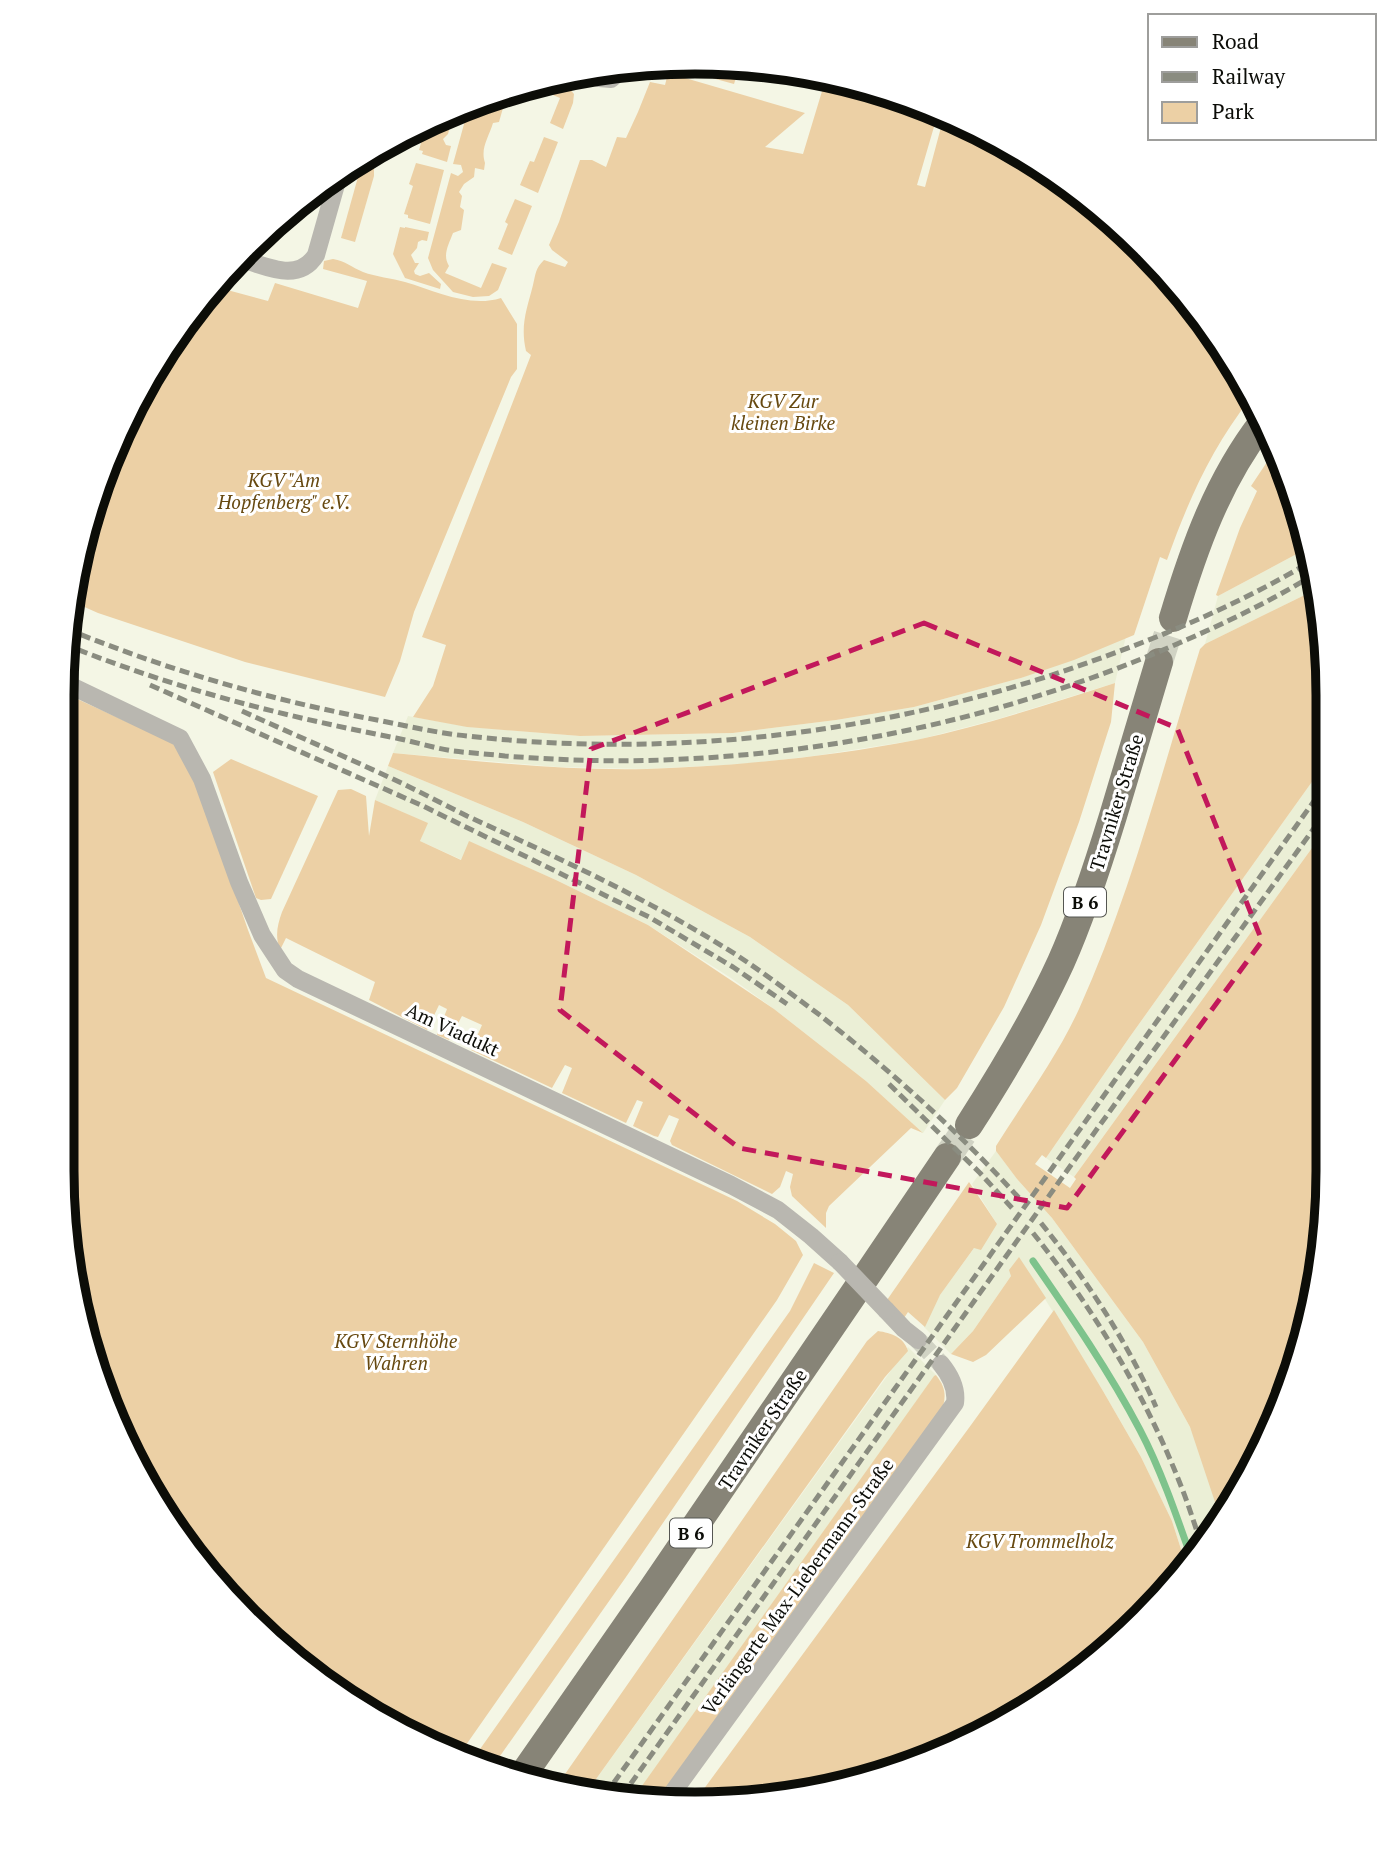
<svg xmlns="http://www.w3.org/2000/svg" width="1390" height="1866" viewBox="0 0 1390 1866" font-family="'PT Serif',serif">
	<rect width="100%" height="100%" fill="#f4f6e5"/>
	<g fill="#ebefd6">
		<path d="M1306,549l11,40 -112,55 13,-48z"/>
		<path d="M1126,636l-11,47 -117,36 -81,21 -103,16 -69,8 -100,5 -88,-2 -164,-14 15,-37 62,11 110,9 153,-3 103,-13 78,-13 107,-29z"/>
		<path d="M1324,765l1,65 -251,347 -28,-19 83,-120z"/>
		<path d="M388,766l135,56 113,53 114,62 98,68 97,95 -22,33 -57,-52 -92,-72 -43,-31 -83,-53 -92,-45 -86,-38 -8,18 -42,-19 7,-18 -52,-23z"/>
		<path d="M996,1151l21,28 35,39 91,124 47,85 35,87 -38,54 -15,-47 -31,-64 -38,-66 -84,-133 -8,18 -38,55 -22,23 -27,-27 7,-20 49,-67 17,-16 -25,-40z"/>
		<path d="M908,1347l28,28 -14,28 -282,394 -54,-4z"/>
	</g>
	<g fill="#ecd0a5">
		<path d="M681,63l36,2 21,6 -4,13 -55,-15z"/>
		<path d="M668,73l137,40 -40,34 38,7 23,-76 73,17 39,18 -21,72 8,2 19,-71 68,30 101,73 85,91 52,89c-39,50 -62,102 -83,161l-7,-3 -26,78 -60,25 -53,18 -107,29 -78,13 -103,13 -153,3 -113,-9 -54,-10 20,-31 13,-41 -24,-8 109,-282 -5,-4c-6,-26 1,-42 7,-66 3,-12 2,-16 11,-25l21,7 3,-5 -16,-12 -3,-5 10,-23 21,-62h12l14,7 11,-30 9,1 12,-26 12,-30 15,3z"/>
		<path d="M545,80l23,7 6,7 -1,9 -10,26 -13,-6 10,-25 -33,-14z"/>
		<path d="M523,86l-9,16 -9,-1 -6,21 -6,1c-4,14 -13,25 -8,40l-1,7 -9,-2 -1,9 -10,7 -5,8 3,4 -2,11 4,3 -3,20 -8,3c-4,11 -11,22 -4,33l-4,7 36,15 11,-25 15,5 -9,22 -9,6 -16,1 -20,-5 -20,-22 -5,-12 23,-85 7,3 5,-4 -2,-7 -8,-1 16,-58 14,-4 1,-2 9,-3 6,2 2,-5z"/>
		<path d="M462,109l-5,17 -6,-3 -3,11 -5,5 3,6 5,1 -4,16 -25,-8 1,-3 -4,-1 6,-21 3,1 3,-10z"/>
		<path d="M544,137l14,5 -20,51 -18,-8 10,-24 4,1z"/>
		<path d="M374,152v24l-19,66 -14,-4 22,-79z"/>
		<path d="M416,163l28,7 -14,54 -22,-6v-3l-4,-1 9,-28 -4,-2z"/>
		<path d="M515,199l17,7 -20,49 -14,-6 10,-25 -3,-2z"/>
		<path d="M400,227l5,1v-1l24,5 -2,9 -5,-1 -4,2 -1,6 -6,7 4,8h4l-5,8 1,3 5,2 9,-3 12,11 -1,5 -35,-11 -12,-24z"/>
		<path d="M333,259c13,2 18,8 30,13 13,5 29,6 42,10 31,9 64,26 96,16l16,26v45l-6,8 -97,235 -14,49 -15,36 -140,-35 -147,-49 -27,-12 12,-70 85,-188 52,-55 48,13 7,-18 83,25 9,-27 -44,-12 1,-8z"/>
		<path d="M1277,447l4,6 25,96 -88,47 -2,-1 24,-67 17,-37 -6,-5z"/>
		<path d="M1317,589l6,23 1,153 -195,273 -83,120 -4,-3 -7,9 35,24 6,-9 -2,-2 251,-347 2,383 -32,161 -51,114 -23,32 -31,-93 -47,-85 -91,-124 -35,-39 -21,-28v-5c28,-45 61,-89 83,-137 52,-115 83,-239 121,-360l5,-5z"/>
		<path d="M1115,683l-4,39 -32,100 -38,103 -37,82 -47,81 -12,12 -97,-95 -98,-68 -114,-62 -113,-53 -135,-56 5,-13c84,8 169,18 254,16 90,-3 181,-12 269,-29 67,-14 133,-36 199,-57z"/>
		<path d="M62,692l111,51 27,47 48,140 18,48 471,223 38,23 21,17 7,14 -26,45 -318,455 -45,-16 -167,-120 -101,-131 -63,-153 -22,-164z"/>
		<path d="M231,759l87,37 -47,103 -10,1 -5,-2 -43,-126z"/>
		<path d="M351,789l15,7 3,40 6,-36 53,23 -8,18 41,19 8,-19 87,39 92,45 126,84 92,72 57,52 -12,-5 -82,78 -3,7v15l-34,-32 -2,-9 3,-13 -7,-3 -6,16 -8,7 -100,-49 -2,-4 9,-22 -10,-4 -11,22 -4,-1 -21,-10 10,-24 -6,-2 -11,23 -64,-30 10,-25 -7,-3 -13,23 -81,-38 11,-25 -20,-9 -13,24 -12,-5 10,-26 -8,-4 -12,25 -58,-30 6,-18 -89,-44 -6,12c-5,-14 -3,-24 2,-38l56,-122z"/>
		<path d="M969,1182l28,42 -16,26 -7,-2 -34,47 -15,32 -17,-15 -4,6 -17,-18z"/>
		<path d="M1019,1257l27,41 -60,57 -13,7 -22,-8 22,-23 38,-55 -2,-6z"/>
		<path d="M814,1263l20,10 -208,304 -133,189 -20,-7 317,-448z"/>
		<path d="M1054,1310l49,81 38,66 31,64 15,47 -16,21 -91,85 -143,83 -200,46 -42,-2 276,-376z"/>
		<path d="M878,1331c13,2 26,6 30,20l-23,26 -299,416 -15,-1 -15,-5 311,-446z"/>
		<path d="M936,1375c11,14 10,23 5,39l-281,384 -26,-1 300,-421z"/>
	</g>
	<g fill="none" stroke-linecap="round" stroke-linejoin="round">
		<path stroke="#7ec38c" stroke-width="7" d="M1033,1261c38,55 76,110 107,169 21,40 37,87 52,130"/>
		<path stroke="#d1d3c4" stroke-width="18" stroke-dasharray="18 9" stroke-linecap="butt" d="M918,1340l23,24"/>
		<g stroke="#d1d3c4" stroke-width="28" stroke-dasharray="28 14" stroke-linecap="butt">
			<path d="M1159,662l14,-44"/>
			<path d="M947,1157l22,-32"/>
		</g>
		<g stroke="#b9b7b0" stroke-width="18">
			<path d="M585,74l14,4 12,1 14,-12"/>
			<path d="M245,260c25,8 54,22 71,-5l23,-81"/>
			<path d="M63,682l117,56 22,41 37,103 23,53 23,35 13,9 433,206 47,25 33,26 29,26"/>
			<path d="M886,1310l18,19 14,11"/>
			<path d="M668,1799l287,-396c2,-14 -5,-28 -14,-39"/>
		</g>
		<g stroke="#878477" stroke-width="28">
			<path d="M1173,618c21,-70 45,-138 90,-196"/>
			<path d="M969,1125c34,-53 66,-106 92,-163 21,-47 37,-97 52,-146 15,-51 31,-103 46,-154"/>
			<path d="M865,1278l82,-121"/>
			<path d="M522,1776l131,-188 204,-299"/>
		</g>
		<g stroke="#8a8c80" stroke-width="5" stroke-dasharray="10 5" stroke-linecap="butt">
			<path d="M67,629c100,41 203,71 310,91 30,6 60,13 90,16 196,22 395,0 582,-60 90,-30 179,-65 261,-114"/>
			<path d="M64,644c108,44 218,72 332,94 19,4 38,10 57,13 17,2 35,3 52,5 52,4 104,6 157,4 172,-6 334,-41 494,-107 54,-23 107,-47 157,-78"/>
			<path d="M150,685l273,121 226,111 84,50 54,37"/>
			<path d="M242,711c46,21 93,41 140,63 29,13 57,28 85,42 92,42 183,84 268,138 29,19 58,41 86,62 71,56 137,115 198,182"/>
			<path d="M889,1084l91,89 32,35"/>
			<path d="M1041,1223c45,56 86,118 115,184"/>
			<path d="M1033,1233c61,76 113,163 148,253 8,20 14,40 21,60"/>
			<path d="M605,1795l719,-1008"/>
			<path d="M622,1796l444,-624 259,-359"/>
		</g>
		<path stroke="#b9b7b0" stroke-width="18" d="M840,1262l46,48"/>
	</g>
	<path fill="none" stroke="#c2185b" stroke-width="5" stroke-dasharray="14 9" stroke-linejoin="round" d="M924,623l253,105 85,213 -195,267 -328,-60 -179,-138 31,-261z"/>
	<g text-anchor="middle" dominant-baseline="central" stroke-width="6" stroke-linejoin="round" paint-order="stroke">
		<g fill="#fff" stroke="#555652" stroke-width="2">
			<rect x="1064" y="887.5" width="42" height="29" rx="5"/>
			<rect x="670" y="1518.5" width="42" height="29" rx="5"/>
		</g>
		<g font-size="18" font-weight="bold" fill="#0c0d08">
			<text x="1085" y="902">B 6</text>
			<text x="691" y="1533">B 6</text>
		</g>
		<g font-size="19" font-style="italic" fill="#674910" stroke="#fff">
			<text x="783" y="400">KGV Zur<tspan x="783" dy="22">kleinen Birke</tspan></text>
			<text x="284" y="479">KGV "Am<tspan x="284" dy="22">Hopfenberg" e.V.</tspan></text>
			<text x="396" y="1340">KGV Sternhöhe<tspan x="396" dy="22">Wahren</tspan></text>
			<text x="1040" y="1540">KGV Trommelholz</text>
		</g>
		<g font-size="19" fill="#0c0d08" stroke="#fff">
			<text transform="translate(1116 802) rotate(-73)">Travniker Straße</text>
			<text transform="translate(453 1029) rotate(25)">Am Viadukt</text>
			<text transform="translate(762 1429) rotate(-56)">Travniker Straße</text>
			<text transform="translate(797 1586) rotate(-54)">Verlängerte Max-Liebermann-Straße</text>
		</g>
	</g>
	<path d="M0 0H1390V1866H0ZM695 74H695A621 621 0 0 1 1316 695V1171A621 621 0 0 1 695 1792H695A621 621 0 0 1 74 1171V695A621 621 0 0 1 695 74Z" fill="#fff" fill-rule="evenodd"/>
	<path fill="none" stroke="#0c0d08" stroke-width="9" d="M695 74H695A621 621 0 0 1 1316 695V1171A621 621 0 0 1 695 1792H695A621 621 0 0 1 74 1171V695A621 621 0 0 1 695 74Z"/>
	<rect x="1148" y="14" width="228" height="126" fill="#ffffff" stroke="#9e9e9c" stroke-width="2"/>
	<rect x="1162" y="37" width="35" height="10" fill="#878477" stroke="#9e9e9c" stroke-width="2"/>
	<text x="1212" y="49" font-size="21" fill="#0c0d08">Road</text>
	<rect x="1162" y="72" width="35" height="10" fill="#8a8c80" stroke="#9e9e9c" stroke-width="2"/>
	<text x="1212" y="84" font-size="21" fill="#0c0d08">Railway</text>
	<rect x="1162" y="102" width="35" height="21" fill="#ecd0a5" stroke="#9e9e9c" stroke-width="2"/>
	<text x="1212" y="119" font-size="21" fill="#0c0d08">Park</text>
</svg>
